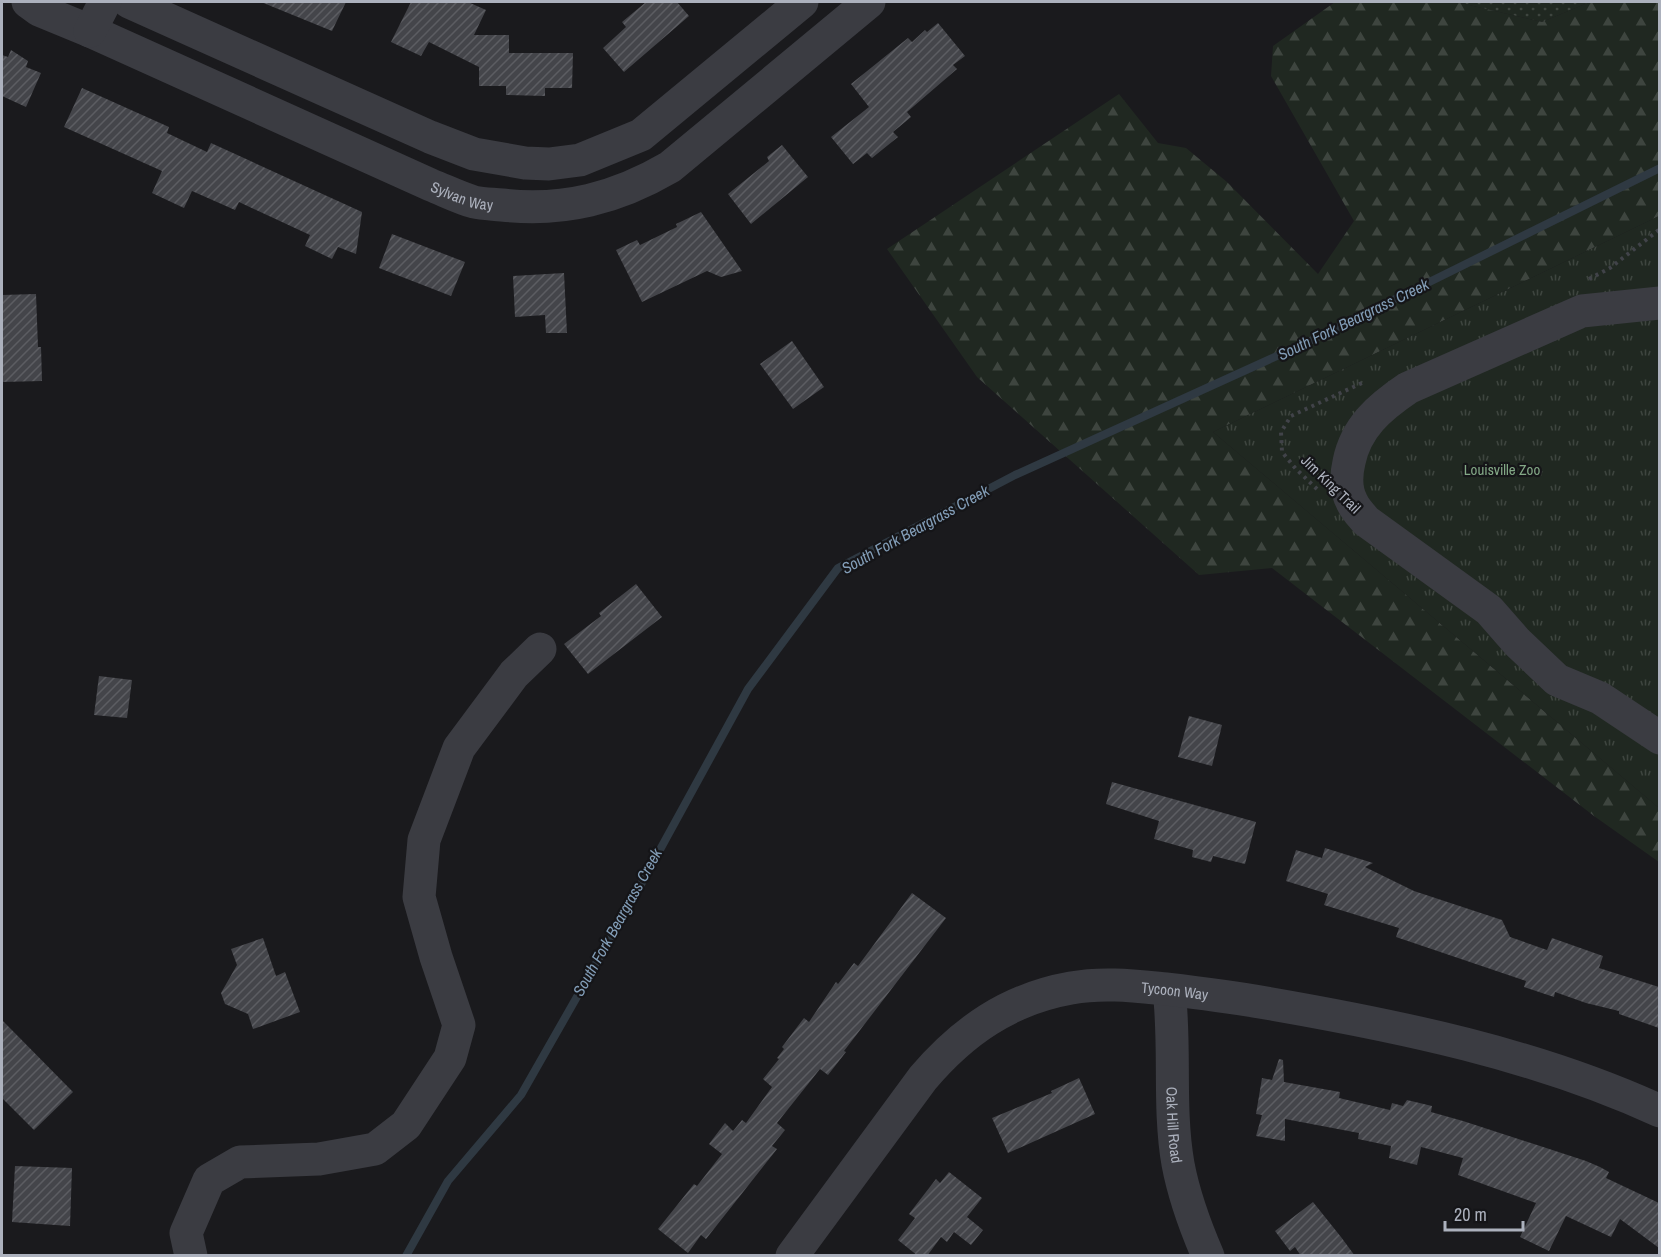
<svg xmlns="http://www.w3.org/2000/svg" width="1661" height="1257" viewBox="0 0 1661 1257" font-family="'Archivo Narrow',sans-serif">
	<defs>
		<pattern id="grass-dots" width="8" height="8" patternUnits="userSpaceOnUse" patternTransform="scale(1.5)"><rect width="8" height="8" fill="#202821"/><path d="M2 2h.1M6 6h.1" fill="none" stroke="#3e453f" stroke-width="1.8" stroke-linecap="round"/></pattern>
		<pattern id="forest-firs" width="22" height="20" patternUnits="userSpaceOnUse" patternTransform="scale(1.5)"><rect width="22" height="20" fill="#202821"/><path d="M5 1l3.5 6h-7zM16 11l3.5 6h-7z" fill="#3e453f"/></pattern>
		<pattern id="park-tufts" width="24" height="20" patternUnits="userSpaceOnUse" patternTransform="scale(1.5)"><rect width="24" height="20" fill="#202821"/><path d="M3 7l-1-3M5 7V3M7 7l1-3M15 17l-1-3M17 17v-4M19 17l1-3" fill="none" stroke="#3e453f"/></pattern>
		<pattern id="building-hatch" width="6" height="6" patternUnits="userSpaceOnUse" patternTransform="scale(1.5)"><rect width="6" height="6" fill="#44454a"/><path d="M-1 1l2-2M0 6l6-6M5 7l2-2" fill="none" stroke="#5c5d62"/></pattern>
	</defs>
	<rect width="100%" height="100%" fill="#1a1a1d"/>
	<path fill="url(#grass-dots)" d="M1456,2h134l-48,20z"/>
	<path fill="url(#forest-firs)" d="M1335,2h121l86,20 48,-20h69v214l-446,216 446,376v54l-65,-46 -322,-248 -73,7 -222,-198 -90,-128 232,-155 39,49 28,5 41,34 91,92 36,-53 -83,-145 2,-30z"/>
	<path fill="url(#park-tufts)" d="M1659,216v592l-446,-376z"/>
	<g fill="none" stroke-linecap="round" stroke-linejoin="round">
		<path stroke="#2f3942" stroke-width="8" d="M406,1256l42,-75 73,-86 118,-207 109,-199 90,-121 177,-93 295,-134 350,-173"/>
	</g>
	<g fill="url(#building-hatch)">
		<path d="M261,2h85l-14,29z"/>
		<path d="M411,2h57l18,8 -12,25h35v18h64l-1,35h-27v8l-39,-1v-9h-27v-19l-50,-25 -8,14 -30,-14z"/>
		<path d="M646,2h31l12,14 -65,56 -21,-24 23,-21 -4,-5z"/>
		<path d="M938,23l27,33 -12,9 4,4 -50,43 4,5 -18,15 5,5 -26,21 -5,-5 -14,11 -22,-27 38,-30 -18,-23 57,-46 4,4 13,-12 2,2z"/>
		<path d="M11,50l17,11 -2,6 15,6 -15,34 -24,-11v-41l6,2z"/>
		<path d="M82,88l87,39 -2,6 40,19 4,-9 151,69 -6,42 -18,-7 -6,12 -27,-13 5,-11 -71,-33 -4,8 -43,-19 -8,17 -32,-15 10,-22 -98,-44z"/>
		<path d="M782,145l26,32 -57,47 -23,-30 41,-33 -2,-4z"/>
		<path d="M701,212l41,59 -21,6 -14,-6 -65,31 -26,-52 21,-10 3,5 37,-18 -1,-3z"/>
		<path d="M392,234l73,28 -14,34 -72,-28z"/>
		<path d="M564,273l3,60h-21l-1,-18 -30,2 -2,-41z"/>
		<path d="M36,294l2,53h3l1,34 -40,1v-87z"/>
		<path d="M792,341l32,46 -31,22 -33,-45z"/>
		<path d="M636,584l26,33 -74,57 -24,-30 37,-28 -2,-3z"/>
		<path d="M99,676l33,4 -5,38 -33,-3z"/>
		<path d="M1189,716l33,9 -10,41 -34,-9z"/>
		<path d="M1112,782l144,40 -11,42 -32,-8 -2,6 -19,-5 1,-7 -39,-11 5,-18 -53,-17z"/>
		<path d="M1325,848l48,15 -8,4 49,24 88,29 8,17 37,13 5,-12 51,18 -4,12 60,19v41l-40,-14v-3l-33,-8 -31,-11 -1,5 -30,-10 2,-6 -130,-44 3,-9 -75,-23 4,-11 -42,-13 10,-31 26,8z"/>
		<path d="M912,893l34,25 -102,133 2,1 -18,23 -8,-6 -43,54 8,7 -13,16 5,3 -71,90 -5,-4 -13,18 -30,-24 36,-45 3,2 25,-32 -13,-10 16,-21 8,8 9,-11 4,3 26,-36 -9,-8 16,-20 -2,-1 7,-9 -2,-2 22,-29 5,4 27,-40 2,2 16,-21 4,3z"/>
		<path d="M263,938l13,38 9,-4 15,40 -47,17 -5,-15 -23,-10 -4,-11 16,-28 -6,-16z"/>
		<path d="M2,1020l71,72 -39,38 -32,-32z"/>
		<path d="M1279,1059l4,1 1,22 56,10 -1,6 51,12 2,-7 11,3 4,-6 25,6 -1,6 32,9 123,40 14,6 9,5 -3,6 53,25v45l-39,-29 -9,18 -45,-21 -17,35 -29,-14 16,-34 -78,-28 5,-17 -42,-11 -4,18 -28,-7 2,-12 -33,-7 1,-6 -74,-14v22l-29,-5 6,-21 -6,-1 6,-36 10,2z"/>
		<path d="M1079,1078l16,36 -87,39 -16,-35 60,-25 -1,-2z"/>
		<path d="M15,1166l57,2 -2,58 -58,-4z"/>
		<path d="M949,1172l33,26 -15,19 16,13 -12,15 -17,-13 -7,10 -6,-5 -14,19h-9l-20,-16 17,-22 -6,-4 27,-35 4,4z"/>
		<path d="M1313,1202l28,35 14,19h-54l-6,-9 -5,4 -15,-20z"/>
	</g>
	<g fill="none" stroke-linecap="round" stroke-linejoin="round">
		<g stroke="#414349" stroke-width="4" stroke-dasharray="3 4.5" stroke-linecap="butt">
			<path d="M1589,279l21,-11 50,-39"/>
			<path d="M1317,489l-21,-20 -14,-17 -1,-20 10,-16 73,-34"/>
		</g>
		<g stroke="#3b3c42" stroke-width="33">
			<path id="s1" d="M28,2l11,8 51,21 341,154c15,6 29,13 43,17 9,2 19,2 28,3 62,7 115,-7 168,-38l199,-165"/>
			<path d="M129,2l301,135 44,17 51,9 24,1 31,-4 61,-25 161,-133"/>
			<path d="M90,31l15,-29"/>
			<path d="M1660,303l-78,8 -174,77c-28,19 -52,39 -59,74 -3,13 -4,27 3,40 3,7 9,13 14,19l123,89 28,32 40,38 43,18 60,40"/>
			<path id="s2" d="M1169,990c7,57 -1,117 9,174 6,32 17,62 30,92"/>
			<path d="M191,1256l-5,-23 23,-53 31,-18 79,-3 56,-10 31,-24 44,-67 9,-33 -23,-68 -17,-60 5,-57 35,-92 55,-74 26,-25"/>
			<path id="s3" d="M792,1256l131,-178c40,-47 86,-79 148,-90 32,-6 64,-2 95,1 34,4 66,8 100,14 133,23 270,51 394,108"/>
		</g>
	</g>
	<g text-anchor="middle" dominant-baseline="central" stroke-width="4.5" stroke-linejoin="round" paint-order="stroke">
		<g font-size="15" fill="#acb1bd" stroke="#151518">
			<text stroke="none"><textPath href="#s1" startOffset="476">Sylvan Way</textPath></text>
			<text transform="translate(1331 484) rotate(44)">Jim King Trail</text>
			<text stroke="none"><textPath href="#s3" startOffset="502">Tycoon Way</textPath></text>
			<text stroke="none"><textPath href="#s2" startOffset="135">Oak Hill Road</textPath></text>
		</g>
		<g font-size="15" fill="#83a886" stroke="#151518">
			<text x="1502" y="469">Louisville Zoo</text>
		</g>
		<g font-size="16" font-style="italic" fill="#839eb8" stroke="#151518">
			<text transform="translate(1353 319) rotate(-26)">South Fork Beargrass Creek</text>
			<text transform="translate(915 529) rotate(-29)">South Fork Beargrass Creek</text>
			<text transform="translate(617 922) rotate(-61)">South Fork Beargrass Creek</text>
		</g>
	</g>
	<rect width="1661" height="1257" fill="none" stroke="#acb1bd" stroke-width="6"/>
	<path d="M1445 1221v9h78v-9" fill="none" stroke="#acb1bd" stroke-width="3"/>
	<text x="1454" y="1221" font-size="18" fill="#acb1bd" stroke="#151518" stroke-width="4.5" paint-order="stroke">20 m</text>
</svg>
